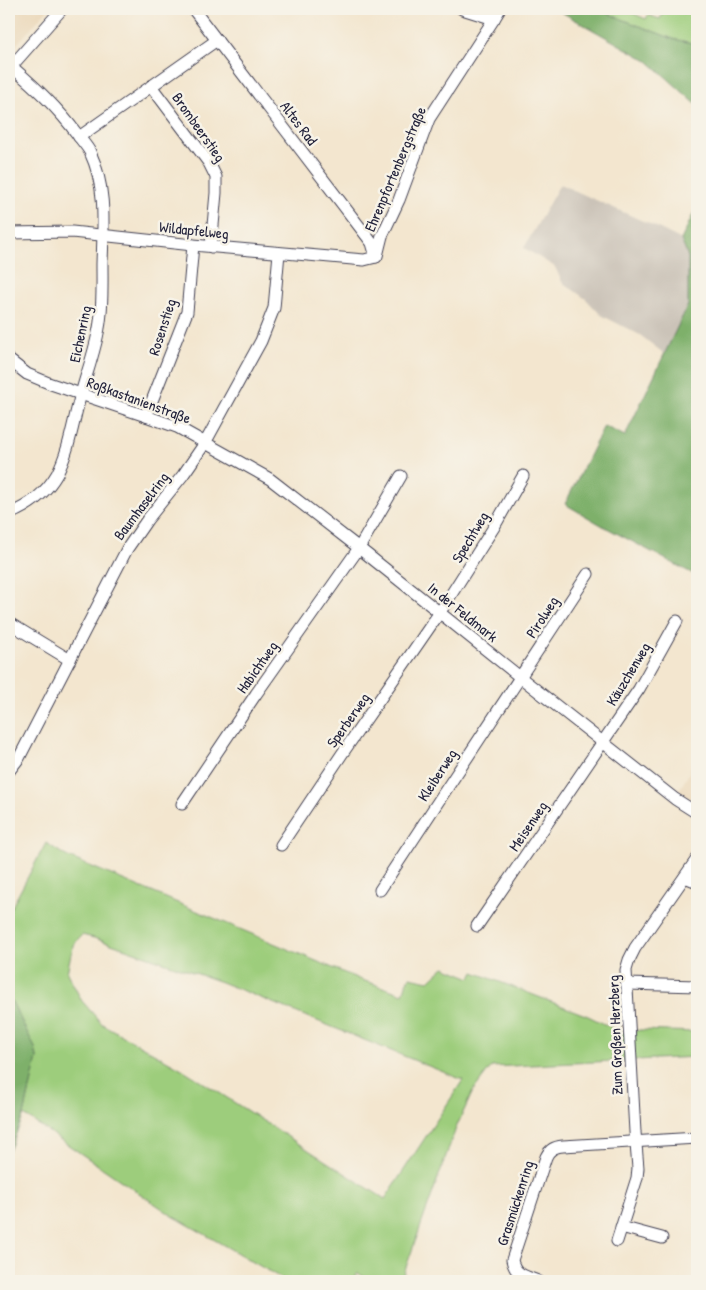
<svg xmlns="http://www.w3.org/2000/svg" width="706" height="1290" viewBox="0 0 706 1290" font-family="'Patrick Hand',sans-serif">
	<rect width="100%" height="100%" fill="#f7f3e8"/>
	<filter id="ink" filterUnits="userSpaceOnUse"><feTurbulence type="fractalNoise" baseFrequency=".02" numOctaves="2"/><feDisplacementMap in="SourceGraphic" scale="10" xChannelSelector="R" yChannelSelector="G"/><feConvolveMatrix kernelMatrix="1 2 1 2 8 2 1 2 1" color-interpolation-filters="sRGB"/></filter>
	<filter id="wash" filterUnits="userSpaceOnUse"><feTurbulence type="fractalNoise" baseFrequency=".0096" numOctaves="4" result="noise"/><feDisplacementMap in="SourceGraphic" scale="20" xChannelSelector="R" yChannelSelector="G"/><feGaussianBlur stdDeviation="1.12" result="paint"/><feColorMatrix in="noise" values="0 0 0 0 0 0 0 0 0 0 0 0 0 0 0 0 0 1.4 0 .05"/><feComposite in="paint" operator="in"/></filter>
	<g filter="url(#wash)">
		<rect width="100%" height="100%" fill="#f3e6cf"/>
		<g fill="#ebd8ba">
			<path d="M9,9h39l-39,44z"/>
			<path d="M697,754v47l-12,-5 -6,-6 8,-13 8,-21z"/>
		</g>
		<path fill="#cbc3b8" d="M560,184l94,42 28,14 15,6v133l-57,-44 -39,-20 -15,-16 -24,-17 -7,-15 -31,-19z"/>
		<g fill="#9dcd7b" stroke="#60785b" fill-rule="evenodd">
			<path d="M596,9h27l23,10 2,-4 12,4 4,-10h33v35l-24,-5z"/>
			<path d="M46,843l20,13 293,123 44,15 4,-13 3,-4 19,4 15,-14 27,11 3,-6 114,44 35,17 17,-3 57,2v25l-206,10 -18,24 -17,37 -55,153h-31l-12,-8 -6,8h-66l-113,-65 -149,-101 13,-57 -2,-10 -26,-52v-84zM82,935l12,3 127,44 242,98 -78,119 -203,-130 -80,-45 -20,-23 -15,-28c3,-13 4,-29 15,-38z"/>
		</g>
		<g fill="#7eb06b" stroke="#506953">
			<path d="M556,9h40l77,30 24,5v61l-49,-44z"/>
			<path d="M697,206v370l-94,-50 -38,-22 39,-78 21,10 63,-131v-48l-7,-17z"/>
			<path d="M9,996l26,52 2,10 -13,57 -15,36z"/>
		</g>
	</g>
	<g filter="url(#ink)">
		<g fill="none" stroke-linecap="round" stroke-linejoin="round">
			<defs>
				<g id="minor">
					<path d="M193,9l179,234 4,14"/>
					<path d="M462,9l32,10"/>
					<path d="M9,69l53,-60"/>
					<path d="M151,86l58,77 7,14v16l-5,54"/>
					<path d="M79,137l138,-97"/>
					<path d="M9,233l63,-1 121,13 171,15 12,-3"/>
					<path d="M377,256l5,-20 17,-36 30,-81 65,-100 6,-10"/>
					<path d="M9,360l18,14 24,10 95,32 31,11 93,52 89,69 161,129 155,122 22,14"/>
					<path d="M146,416l41,-104 6,-67"/>
					<path d="M9,514c20,-8 37,-21 48,-40 13,-25 16,-53 24,-80 6,-22 14,-43 18,-66 4,-20 3,-43 3,-64 1,-38 5,-76 -12,-112 -3,-6 -9,-12 -13,-18 -19,-26 -42,-47 -66,-68"/>
					<path d="M9,623l61,37"/>
					<path d="M9,771l10,-13 108,-209 20,-29 36,-45 22,-32 56,-102 13,-33 5,-55"/>
					<path d="M182,804l74,-110 103,-146 42,-72"/>
					<path d="M281,845l61,-91 98,-142 54,-85 29,-51"/>
					<path d="M685,877l12,5"/>
					<path d="M380,890l208,-316"/>
					<path d="M477,926l162,-237 38,-68"/>
					<path d="M627,984l70,2"/>
					<path d="M621,1227l41,11"/>
					<path d="M617,1241l20,-63 1,-10 -3,-36 -9,-162 3,-10 6,-12 62,-89"/>
					<path d="M538,1281c-13,-5 -23,-6 -26,-21l34,-103c4,-8 8,-10 17,-11l134,-8"/>
				</g>
			</defs>
			<use href="#minor" stroke="#413f51" stroke-width="13"/>
			<use href="#minor" stroke="#fff" stroke-width="11"/>
		</g>
	</g>
	<g text-anchor="middle" dominant-baseline="central" stroke-width="5" stroke-linejoin="round" paint-order="stroke">
		<g font-size="15" fill="#22223b" stroke="#f7f3e8">
			<text transform="translate(299 123) rotate(53)">Altes Rad</text>
			<text transform="translate(199 127) rotate(55)">Brombeerstieg</text>
			<text transform="translate(395 169) rotate(-67)">Ehrenpfortenbergstraße</text>
			<text transform="translate(194 230) rotate(6)">Wildapfelweg</text>
			<text transform="translate(162 327) rotate(-72)">Rosenstieg</text>
			<text transform="translate(80 334) rotate(-78)">Eichenring</text>
			<text transform="translate(139 400) rotate(20)">Roßkastanienstraße</text>
			<text transform="translate(141 506) rotate(-53)">Baumhaselring</text>
			<text transform="translate(470 537) rotate(-59)">Spechtweg</text>
			<text transform="translate(463 612) rotate(39)">In der Feldmark</text>
			<text transform="translate(542 617) rotate(-57)">Pirolweg</text>
			<text transform="translate(257 667) rotate(-55)">Habichtweg</text>
			<text transform="translate(628 674) rotate(-59)">Käuzchenweg</text>
			<text transform="translate(348 720) rotate(-55)">Sperberweg</text>
			<text transform="translate(437 775) rotate(-57)">Kleiberweg</text>
			<text transform="translate(528 826) rotate(-56)">Meisenweg</text>
			<text transform="translate(615 1035) rotate(-92)">Zum Großen Herzberg</text>
			<text transform="translate(515 1203) rotate(-72)">Grasmückenring</text>
		</g>
	</g>
	<rect width="706" height="1290" fill="none" stroke="#f7f3e8" stroke-width="30"/>
</svg>
